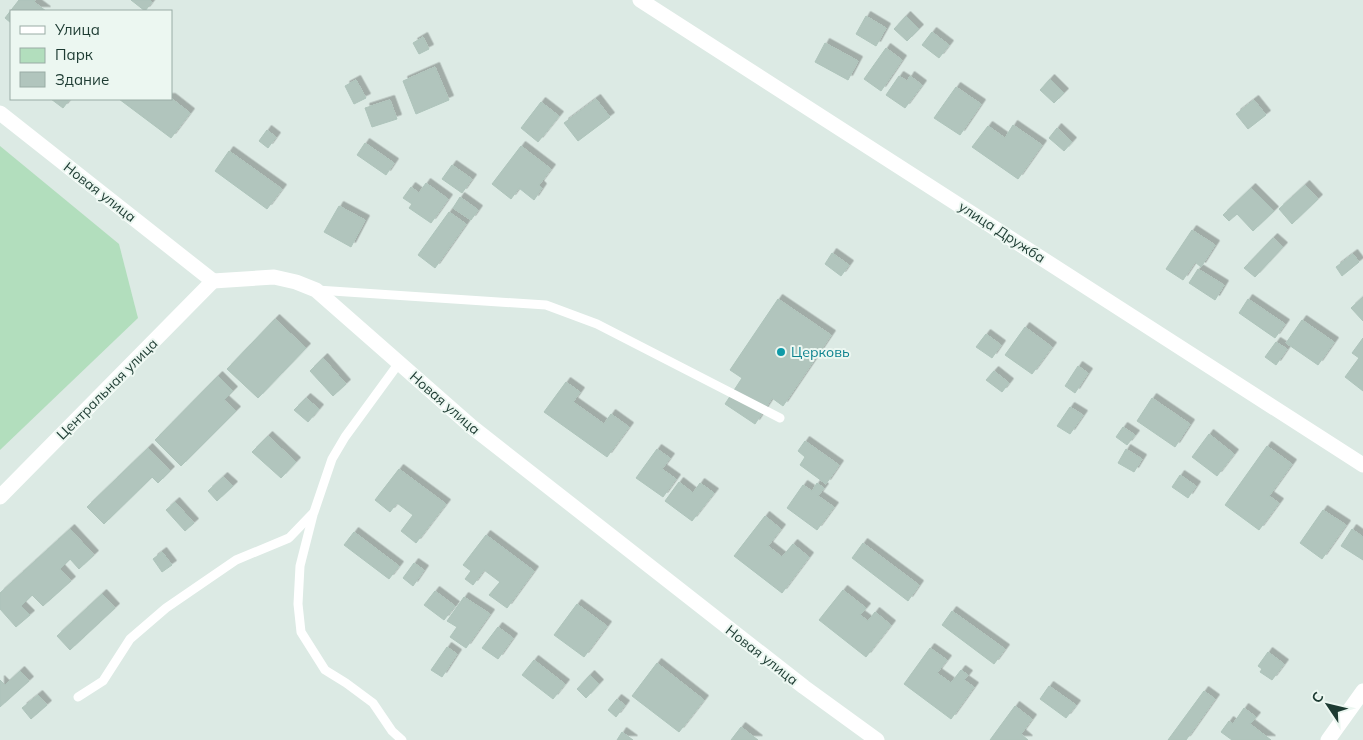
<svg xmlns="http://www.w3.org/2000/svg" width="1363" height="740" viewBox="0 0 1363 740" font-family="Mulish,sans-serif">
	<defs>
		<filter id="shadow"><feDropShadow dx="4.5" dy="-4.5" stdDeviation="0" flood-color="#0004"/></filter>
	</defs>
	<rect width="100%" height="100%" fill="#dceae4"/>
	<path fill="#b2debd" d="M0,146l119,98 19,74 -138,132z"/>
	<g fill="#b1c5bd" stroke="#aec4bb" filter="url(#shadow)">
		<path d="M19,0h16l-1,2 12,9h-35v12l-6,-5z"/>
		<path d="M131,0h19l2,2 -7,9z"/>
		<path d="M866,16l20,12 -10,18 -20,-12z"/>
		<path d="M906,16l13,13 -12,12 -13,-12z"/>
		<path d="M932,32l17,13 -10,13 -17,-13z"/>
		<path d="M423,37l6,12 -10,5 -6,-11z"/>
		<path d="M825,43l33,18 -10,19 -33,-18z"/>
		<path d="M886,48l16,12 -21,31 -17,-12z"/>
		<path d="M435,67l14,33 -33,14 -13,-33z"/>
		<path d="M899,76l8,5 3,-5 12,9 -17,23 -19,-13z"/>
		<path d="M1050,79l14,14 -10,10 -14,-13z"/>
		<path d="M356,80l10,18 -12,6 -9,-18z"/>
		<path d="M956,87l25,17 -21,31 -26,-17z"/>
		<path d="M171,98l19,15 -19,25 -52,-39z"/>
		<path d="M51,99h19l-7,9z"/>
		<path d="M596,99l14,18 -32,24 -14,-18z"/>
		<path d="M390,100l7,19 -25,8 -7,-19z"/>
		<path d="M1254,100l12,15 -18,14 -12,-15z"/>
		<path d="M541,102l18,14 -21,26 -17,-14z"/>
		<path d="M1013,125l29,20 -24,34 -46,-32 16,-21 17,12z"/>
		<path d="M1057,128l15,14 -8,9 -15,-13z"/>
		<path d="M267,130l9,7 -8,11 -9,-7z"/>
		<path d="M365,143l29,20 -8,12 -29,-20z"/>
		<path d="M521,146l30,23 -12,16 3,3 -8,12 -15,-12 -8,11 -19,-15z"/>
		<path d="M229,151l53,38 -15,20 -52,-38z"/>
		<path d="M452,165l20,14 -10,14 -20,-14z"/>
		<path d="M426,183l22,16 -17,24 -22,-15 3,-4 -9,-6 8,-11 8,6z"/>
		<path d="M1305,185l13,14 -26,25 -13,-15z"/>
		<path d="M1251,188l23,23 -21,20 -16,-17 -8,7 -6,-6z"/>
		<path d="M460,197l18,13 -7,10 -18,-12z"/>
		<path d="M339,206l26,14 -14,27 -27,-15z"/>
		<path d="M449,212l17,12 -31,44 -17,-13z"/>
		<path d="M1192,230l23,15 -14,22 -6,-5 -12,18 -17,-11z"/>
		<path d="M1273,238l10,9 -28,30 -11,-9z"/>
		<path d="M832,253l17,12 -8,11 -16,-12z"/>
		<path d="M1353,254l6,8 -17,14 -6,-9z"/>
		<path d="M1198,269l26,16 -9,15 -26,-17z"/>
		<path d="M1363,297v24l-12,-13z"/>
		<path d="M778,299l53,36 -48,71 -11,-8 -17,26 -30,-20 17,-26 -12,-8z"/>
		<path d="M1248,299l37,25 -10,14 -36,-25z"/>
		<path d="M275,319l31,29 -48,50 -31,-29z"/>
		<path d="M1302,320l32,22 -16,23 -32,-22z"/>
		<path d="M1025,327l27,20 -20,27 -27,-19z"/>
		<path d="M986,334l15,11 -9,13 -16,-11z"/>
		<path d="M1363,338v53l-18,-14 14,-19 -7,-5z"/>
		<path d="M1276,342l11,7 -11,16 -11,-8z"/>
		<path d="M323,358l23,26 -13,12 -23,-25z"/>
		<path d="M1078,366l10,7 -13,20 -10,-7z"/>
		<path d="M994,371l15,12 -7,9 -16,-12z"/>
		<path d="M218,376l15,15 -9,9 12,11 -55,55 -26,-26z"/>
		<path d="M566,382l14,10 -7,10 31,22 7,-10 18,13 -22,30 -63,-45z"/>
		<path d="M306,398l13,11 -11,13 -14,-12z"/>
		<path d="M1152,398l38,26 -15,23 -38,-26z"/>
		<path d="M1070,407l13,8 -13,19 -13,-8z"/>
		<path d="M1123,427l12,8 -8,10 -11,-8z"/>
		<path d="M1209,434l25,20 -17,22 -25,-19z"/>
		<path d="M268,436l28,26 -15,16 -29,-26z"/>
		<path d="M805,441l34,24 -13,19 -26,-19 5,-8 -7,-6z"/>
		<path d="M1267,446l25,18 -23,32 10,7 -20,27 -34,-25z"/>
		<path d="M148,448l22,23 -12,12 -6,-6 -48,47 -17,-17z"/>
		<path d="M657,449l13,9 -8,11 14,10 -13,18 -27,-19z"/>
		<path d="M1126,449l16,10 -8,13 -16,-9z"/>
		<path d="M399,469l47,35 -30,39 -15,-12 12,-16 -16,-12 -7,9 -15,-12z"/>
		<path d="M1180,475l16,11 -8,12 -16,-11z"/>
		<path d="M223,477l10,9 -16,15 -9,-10z"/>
		<path d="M679,482l14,11 7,-10 14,10 -22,28 -27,-20z"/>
		<path d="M817,483l7,5 -6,8 16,11 -17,23 -30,-22 16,-23 9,6z"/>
		<path d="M175,502l19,21 -9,8 -19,-21z"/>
		<path d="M1323,510l23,15 -24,34 -22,-16z"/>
		<path d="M765,516l16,13 -13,17 14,11 11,-13 16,13 -27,36 -48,-37z"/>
		<path d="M70,529l24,26 -15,14 -9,-10 -10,10 11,12 -28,25 -11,-11 -11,11 9,9 -14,12 -16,-18v-16z"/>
		<path d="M1352,529l11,8v23l-22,-14z"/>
		<path d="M354,532l45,34 -10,13 -45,-34z"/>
		<path d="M486,535l48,36 -27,37 -18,-13 11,-13 -16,-12 -11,15 -8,-6 6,-8 -8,-6z"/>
		<path d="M863,543l56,42 -11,16 -56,-43z"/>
		<path d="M162,552l10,13 -10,7 -9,-13z"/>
		<path d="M414,563l10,7 -11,16 -10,-8z"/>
		<path d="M843,590l23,18 -6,7 8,6 7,-9 16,13 -25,32 -47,-37z"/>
		<path d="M435,591l20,15 -11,14 -20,-15z"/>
		<path d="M102,594l13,14 -45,42 -13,-14z"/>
		<path d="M464,597l26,17 -24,34 -16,-11 7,-10 -10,-6z"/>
		<path d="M577,604l30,22 -23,31 -30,-22z"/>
		<path d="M952,611l53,38 -11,15 -52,-39z"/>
		<path d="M498,627l15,11 -15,21 -16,-11z"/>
		<path d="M447,647l10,7 -15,23 -11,-7z"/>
		<path d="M930,648l17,12 -10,13 14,10 10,-13 7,5 -4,5 10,7 -23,32 -47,-35z"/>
		<path d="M1268,652l16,12 -12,16 -12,-8 2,-3 -4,-3z"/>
		<path d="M534,660l31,24 -12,15 -31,-24z"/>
		<path d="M657,663l47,37 -25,32 -47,-36z"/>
		<path d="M20,671l9,10 -29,26v-27l5,5z"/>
		<path d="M590,675l9,9 -13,14 -9,-9z"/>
		<path d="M1049,686l27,19 -10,13 -26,-19z"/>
		<path d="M1204,691l11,8 -29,41h-18z"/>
		<path d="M38,695l9,10 -16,14 -9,-11z"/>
		<path d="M617,699l8,6 -9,12 -8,-7z"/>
		<path d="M1015,706l17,13 -11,15 7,6h-38z"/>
		<path d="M1244,708l12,9 -6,7 21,16h-39l-11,-8 8,-11 4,3z"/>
		<path d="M741,727l17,13h-27z"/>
		<path d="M622,732l11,8h-16z"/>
	</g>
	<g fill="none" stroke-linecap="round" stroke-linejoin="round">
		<g stroke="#fff" stroke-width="9">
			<path d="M317,290l229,15 51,19 183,94"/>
			<path d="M313,515l-13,51 -2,38 3,28 24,38 21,13 27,20 19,28 10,9"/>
			<path d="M78,697l25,-16 27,-42 36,-31 70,-48 53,-22 25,-26 18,-53 13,-22 54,-74"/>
		</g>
		<g stroke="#fff" stroke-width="15">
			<path d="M640,0l723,465"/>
			<path d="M0,113l213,168 61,-4 22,5 20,8 156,137 332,260 73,53"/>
			<path d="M0,497l213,-216"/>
			<path d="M1328,740l35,-49"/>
		</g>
	</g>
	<circle fill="#0f9aa8" stroke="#ecf7f1" stroke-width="2" cx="781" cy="352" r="5"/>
	<g text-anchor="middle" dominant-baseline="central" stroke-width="4" stroke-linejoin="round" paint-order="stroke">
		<g font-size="14" fill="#1d3b32" stroke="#ecf7f1">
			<text transform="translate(100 192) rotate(38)">Новая улица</text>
			<text transform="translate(1002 232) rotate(33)">улица Дружба</text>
			<text transform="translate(107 389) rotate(-45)">Центральная улица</text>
			<text transform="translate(445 403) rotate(41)">Новая улица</text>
			<text transform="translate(762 655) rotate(38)">Новая улица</text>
		</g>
		<g font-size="14" fill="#0d838f" stroke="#ecf7f1" text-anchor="start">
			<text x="791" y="352">Церковь</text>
		</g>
	</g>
	<rect x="10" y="10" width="162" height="90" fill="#ecf7f1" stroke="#99aca5"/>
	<rect x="20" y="26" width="25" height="8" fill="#ffffff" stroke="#99aca5"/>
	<text x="55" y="35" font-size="15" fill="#1d3b32">Улица</text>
	<rect x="20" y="48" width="25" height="15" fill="#b2debd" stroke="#99aca5"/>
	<text x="55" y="60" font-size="15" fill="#1d3b32">Парк</text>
	<rect x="20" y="72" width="25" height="15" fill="#b1c5bd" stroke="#99aca5"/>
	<text x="55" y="85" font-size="15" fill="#1d3b32">Здание</text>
	<g transform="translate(1328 705) rotate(305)" stroke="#ecf7f1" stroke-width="4" paint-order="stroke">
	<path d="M0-4L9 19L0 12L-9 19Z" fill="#1d3b32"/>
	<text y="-8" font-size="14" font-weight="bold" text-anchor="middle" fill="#1d3b32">С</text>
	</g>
</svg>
